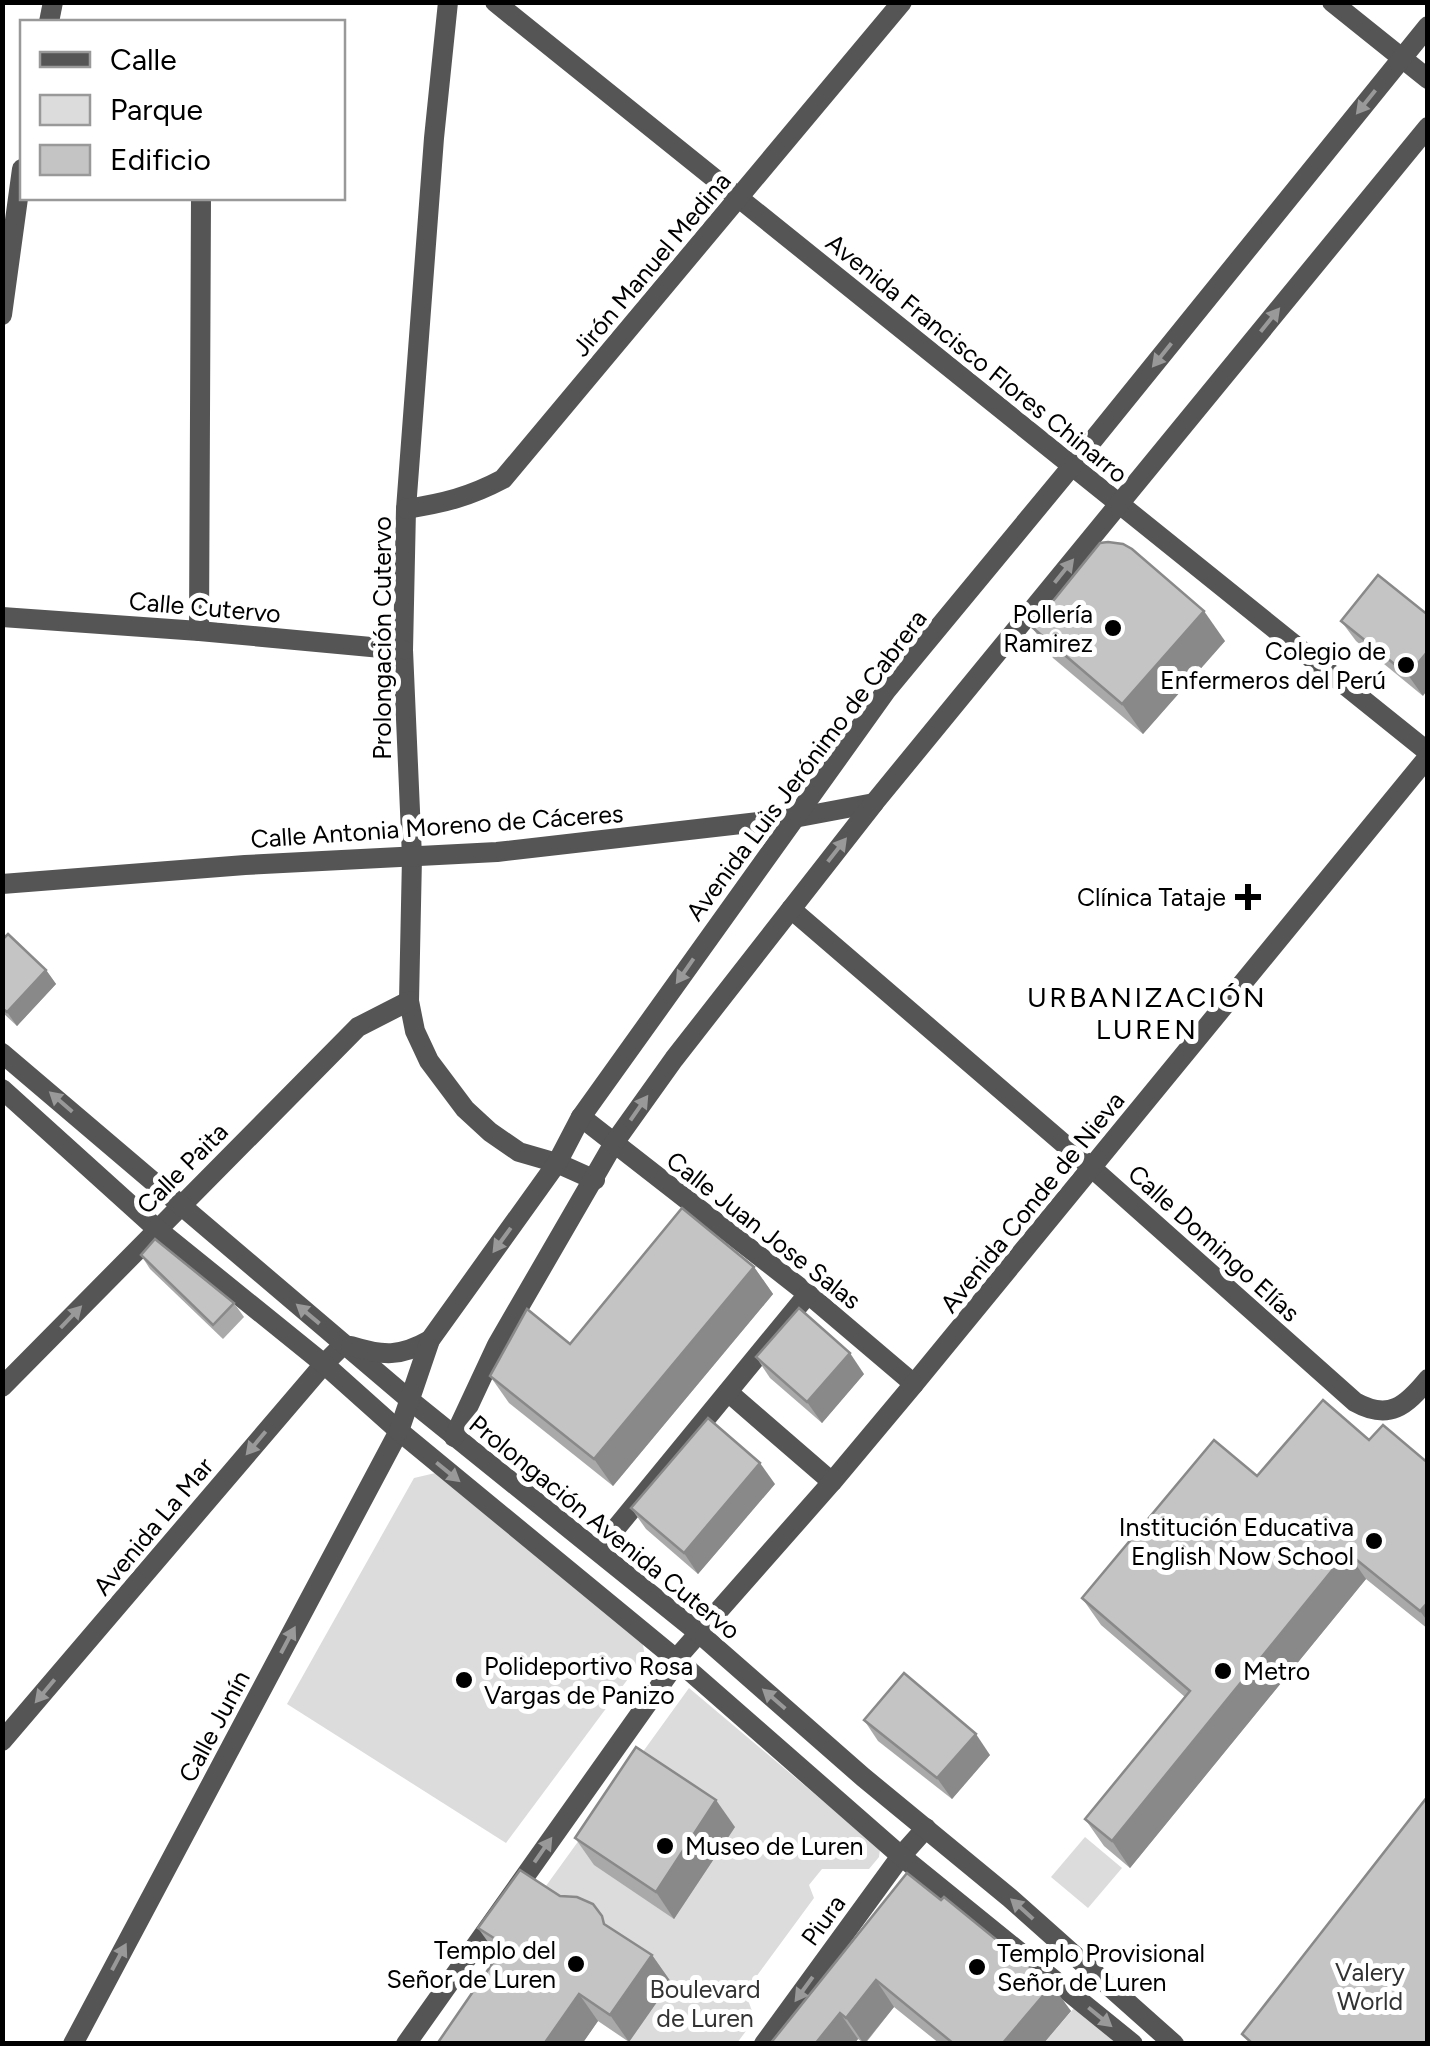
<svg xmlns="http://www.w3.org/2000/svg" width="1430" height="2046" viewBox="0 0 1430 2046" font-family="Figtree,sans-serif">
	<rect width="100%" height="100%" fill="#fff"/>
	<g fill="#dcdcdc">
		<path d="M444,1471l197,164 4,21 -139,187 -219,-139 127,-226z"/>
		<path d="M689,1688l191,161 -1,8 -10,12h-47l-13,16 5,13 -69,94 10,27 -18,24h-109l43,-61 -133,-85z"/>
		<path d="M1085,1837l37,31 -34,40 -37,-31z"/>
		<path d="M1075,2007l44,37h-76z"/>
	</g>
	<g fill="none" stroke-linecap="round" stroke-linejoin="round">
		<g stroke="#555" stroke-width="20">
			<path d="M448,2l-14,136 -28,371 -3,141 9,207 -3,144 6,30 14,30 36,48 25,23 29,20 38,11 38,17"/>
			<path d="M495,2l933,750"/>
			<path d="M1332,2l96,77"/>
			<path d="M49,22l4,-20"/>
			<path d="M2,315l20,-146"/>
			<path d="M406,509c38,-6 63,-12 97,-30l399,-477"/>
			<path d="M2,617l197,14 204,19"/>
			<path d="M199,631l2,-433"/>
			<path d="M2,884l243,-19 252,-13 297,-34 80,-15"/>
			<path d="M791,909l301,259 263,234c34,19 51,4 73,-23"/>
			<path d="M581,1117l227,177 106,90"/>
			<path d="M2,1387l356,-360 51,-26"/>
			<path d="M728,1392l104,90"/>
			<path d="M598,1550l210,-256"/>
			<path d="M2,1741l322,-377 20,-20"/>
			<path d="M73,2044l326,-613"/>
			<path d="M406,2044l263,-371 7,-14 156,-177 82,-98 514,-627"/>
			<path d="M764,2044l137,-188 25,-28"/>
		</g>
		<g stroke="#555" stroke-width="20">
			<path d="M2,1053l409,348 289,233 163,143 147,121 164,146"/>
			<path d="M2,1089l155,140 167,135 75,67 277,228 225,197 232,188"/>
			<path d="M351,1346c32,10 49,11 79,-6"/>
			<path d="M399,1431l31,-91 127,-177 24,-46 305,-426 186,-225 356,-440"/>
			<path d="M454,1437l43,-92 117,-202 60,-84 200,-256 554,-676"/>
		</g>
	</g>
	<g fill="#a9a9a9">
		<path d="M1378,575l45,121 -67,-55 -15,-20z"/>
		<path d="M1032,627l193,14 -82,93 -90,-76z"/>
		<path d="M2,940l44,30 10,14 -39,42 -15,-14z"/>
		<path d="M141,1255l93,48 10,14 -21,22 -73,-70z"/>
		<path d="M754,1267l19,27 -160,192 -104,-83 -19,-27z"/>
		<path d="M756,1357l108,17 -42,49 -52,-45z"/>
		<path d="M1369,1440l59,23v166l-62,-50 -236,289 -26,-22 -19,-27 100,-122 -84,-72 -19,-27 175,-122z"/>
		<path d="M775,1484l-77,90 -52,-45 -15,-21z"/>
		<path d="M864,1720l126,35 -38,44 -74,-58z"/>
		<path d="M735,1827l-61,92 -80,-54 -19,-27z"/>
		<path d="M907,1873l164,138 -28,33h-103l-46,-37 -29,37 -7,-5 -4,5h-84z"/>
		<path d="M560,1896l92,59 19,27 -42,60 -31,-21 -16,23h-145l61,-88 -20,-28z"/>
	</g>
	<g fill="#898989">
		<path d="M1204,611l21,30 -82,93 -21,-30z"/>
		<path d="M1428,651v38l-5,7 -15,-21z"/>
		<path d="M46,970l10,14 -39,42 -10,-14z"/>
		<path d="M754,1267l19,27 -160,192 -19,-27z"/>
		<path d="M850,1353l14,21 -42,49 -15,-21z"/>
		<path d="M760,1463l15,21 -77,90 -14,-21z"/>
		<path d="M1347,1552l19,27 -236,289 -18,-27z"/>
		<path d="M1428,1602v20l-8,-11z"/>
		<path d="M976,1734l14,21 -38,44 -15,-21z"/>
		<path d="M716,1800l19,27 -61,92 -18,-27z"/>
		<path d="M652,1955l19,27 -42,60 -19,-27z"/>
		<path d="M876,1980l18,27 -30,37 -18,-26z"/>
		<path d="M1052,1985l19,26 -28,33h-41z"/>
		<path d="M579,1994l19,27 -16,23h-38z"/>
		<path d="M840,2013l18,26 -4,5h-39z"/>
	</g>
	<g fill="#c4c4c4" stroke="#898989" stroke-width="2.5">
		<path d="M1108,542l15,2 9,5 72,62 -82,93 -90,-77 68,-84z"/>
		<path d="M1378,575l50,40v36l-20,24 -67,-54z"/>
		<path d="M8,934l38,36 -39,42 -5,-4v-68z"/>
		<path d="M682,1208l72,59 -160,192 -104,-83 37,-67 43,35z"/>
		<path d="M155,1239l79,64 -21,22 -72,-70z"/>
		<path d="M799,1308l51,45 -43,49 -51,-45z"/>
		<path d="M1323,1400l46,40 14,-15 45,38v139l-8,9 -73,-59 -235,289 -27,-22 105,-128 -108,-93 132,-158 43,36z"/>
		<path d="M708,1418l52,45 -76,90 -53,-45z"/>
		<path d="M904,1673l72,61 -39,44 -73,-58z"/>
		<path d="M636,1747l80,53 -60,92 -81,-54z"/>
		<path d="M1428,1796v248h-175l-11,-10z"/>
		<path d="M520,1870l40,26 17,1 16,7 9,12 2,8 48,31 -42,60 -31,-21 -35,50h-107l68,-99 -27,-17z"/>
		<path d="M907,1873l34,27 3,-3 108,88 -50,59h-48l-78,-64 -30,38 -6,-5 -25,31h-45z"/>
	</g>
	<defs><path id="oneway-solid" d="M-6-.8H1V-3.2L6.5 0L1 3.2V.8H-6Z" transform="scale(2.5)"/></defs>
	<g fill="#999">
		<use href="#oneway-solid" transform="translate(1366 102) rotate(129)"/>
		<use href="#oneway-solid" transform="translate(1270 320) rotate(-51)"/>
		<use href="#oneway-solid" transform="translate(1162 355) rotate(129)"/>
		<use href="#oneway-solid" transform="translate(1064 571) rotate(-51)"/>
		<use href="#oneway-solid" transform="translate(837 850) rotate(-52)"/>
		<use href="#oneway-solid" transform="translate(685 971) rotate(125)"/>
		<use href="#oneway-solid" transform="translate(61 1102) rotate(-139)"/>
		<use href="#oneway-solid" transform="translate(639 1108) rotate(-55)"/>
		<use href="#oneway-solid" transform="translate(502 1240) rotate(126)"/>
		<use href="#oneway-solid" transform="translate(308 1314) rotate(-140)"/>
		<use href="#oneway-solid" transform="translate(71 1317) rotate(-46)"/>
		<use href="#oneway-solid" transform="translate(256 1443) rotate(130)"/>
		<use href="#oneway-solid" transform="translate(448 1472) rotate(39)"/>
		<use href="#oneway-solid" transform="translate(288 1640) rotate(-62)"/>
		<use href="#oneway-solid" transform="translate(45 1691) rotate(130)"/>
		<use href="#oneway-solid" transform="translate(774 1699) rotate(-139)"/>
		<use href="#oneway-solid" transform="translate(543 1850) rotate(-55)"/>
		<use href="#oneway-solid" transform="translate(1022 1909) rotate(-138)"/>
		<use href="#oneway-solid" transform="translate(119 1957) rotate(-62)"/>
		<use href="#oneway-solid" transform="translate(804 1989) rotate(126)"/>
		<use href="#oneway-solid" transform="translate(1100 2017) rotate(39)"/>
	</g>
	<g fill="#000" stroke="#fff" stroke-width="4">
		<circle cx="1113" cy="628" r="10"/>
		<circle cx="1406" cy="665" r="10"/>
		<path d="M1243 882h10v10h10v10h-10v10h-10v-10h-10v-10h10z"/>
		<circle cx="1374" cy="1541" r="10"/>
		<circle cx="1223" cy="1671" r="10"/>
		<circle cx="464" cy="1680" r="10"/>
		<circle cx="665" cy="1846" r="10"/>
		<circle cx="576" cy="1964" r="10"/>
		<circle cx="977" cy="1967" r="10"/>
	</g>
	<g text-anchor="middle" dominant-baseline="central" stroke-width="10" stroke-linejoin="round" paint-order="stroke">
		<g font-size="25" fill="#000" stroke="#fff">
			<text transform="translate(651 264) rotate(-50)">Jirón Manuel Medina</text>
			<text transform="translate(977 358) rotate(39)">Avenida Francisco Flores Chinarro</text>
			<text transform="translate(205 607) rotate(5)">Calle Cutervo</text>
			<text transform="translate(382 638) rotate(-90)">Prolongación Cutervo</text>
			<text transform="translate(806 765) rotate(-53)">Avenida Luis Jerónimo de Cabrera</text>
			<text transform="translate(437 826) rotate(-4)">Calle Antonia Moreno de Cáceres</text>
			<text transform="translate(182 1168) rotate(-45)">Calle Paita</text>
			<text transform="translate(1032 1202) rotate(-51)">Avenida Conde de Nieva</text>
			<text transform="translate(764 1230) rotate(38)">Calle Juan Jose Salas</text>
			<text transform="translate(1214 1243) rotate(42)">Calle Domingo Elías</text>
			<text transform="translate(153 1526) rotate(-50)">Avenida La Mar</text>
			<text transform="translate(605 1527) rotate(39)">Prolongación Avenida Cutervo</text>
			<text transform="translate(214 1726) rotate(-62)">Calle Junín</text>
			<text transform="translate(823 1920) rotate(-54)">Piura</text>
		</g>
		<g font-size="25" fill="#000" stroke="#fff" text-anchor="end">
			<text x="1093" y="614">Pollería<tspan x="1093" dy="29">Ramirez</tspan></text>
			<text x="1386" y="651">Colegio de<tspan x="1386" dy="29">Enfermeros del Perú</tspan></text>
			<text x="1226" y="897">Clínica Tataje</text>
			<text x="1354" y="1527">Institución Educativa<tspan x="1354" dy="29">English Now School</tspan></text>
			<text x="484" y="1666" text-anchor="start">Polideportivo Rosa<tspan x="484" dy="29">Vargas de Panizo</tspan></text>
			<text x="1243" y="1671" text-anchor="start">Metro</text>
			<text x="685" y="1846" text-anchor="start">Museo de Luren</text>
			<text x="556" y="1950">Templo del<tspan x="556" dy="29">Señor de Luren</tspan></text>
			<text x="997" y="1953" text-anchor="start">Templo Provisional<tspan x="997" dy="29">Señor de Luren</tspan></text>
		</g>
		<g font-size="25" fill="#333" stroke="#fff">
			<text x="1370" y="1972">Valery<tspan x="1370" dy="29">World</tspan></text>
			<text x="705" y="1989">Boulevard<tspan x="705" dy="29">de Luren</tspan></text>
		</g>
		<g font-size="28" letter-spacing="2.5" fill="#000" stroke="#fff">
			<text x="1147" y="997">URBANIZACIÓN<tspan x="1147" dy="32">LUREN</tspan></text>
		</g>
	</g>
	<rect width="1430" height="2046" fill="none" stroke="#000000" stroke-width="10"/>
	<rect x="20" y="20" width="325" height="180" fill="#ffffff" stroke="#999999" stroke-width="2.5"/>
	<rect x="40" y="52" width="50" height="15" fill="#555555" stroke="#999999" stroke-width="2.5"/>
	<text x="110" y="70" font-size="30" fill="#000000">Calle</text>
	<rect x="40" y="95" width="50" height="30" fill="#dcdcdc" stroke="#999999" stroke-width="2.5"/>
	<text x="110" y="120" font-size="30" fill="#000000">Parque</text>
	<rect x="40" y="145" width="50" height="30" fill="#c4c4c4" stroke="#999999" stroke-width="2.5"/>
	<text x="110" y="170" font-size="30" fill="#000000">Edificio</text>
</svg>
